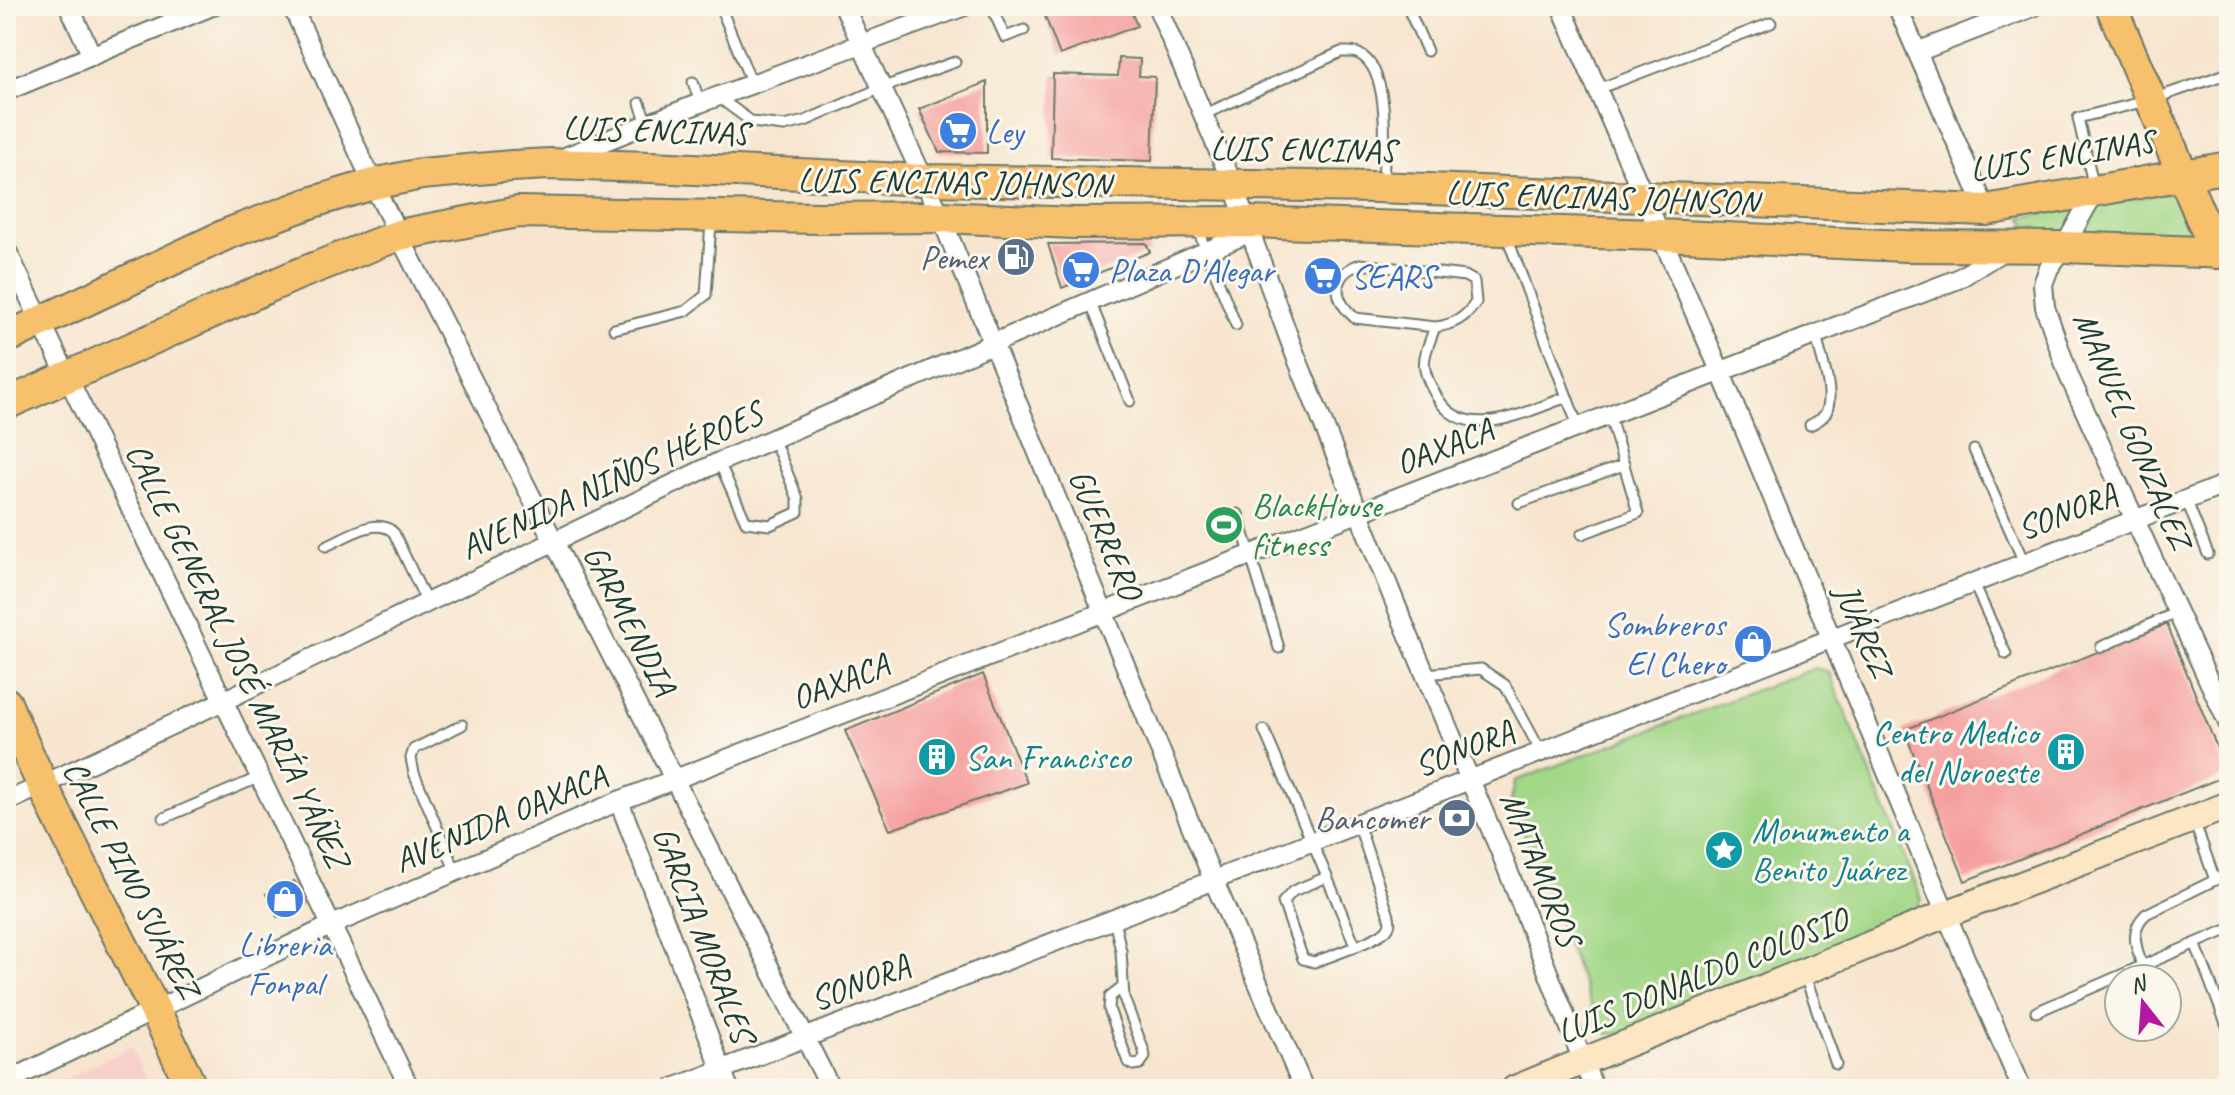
<svg xmlns="http://www.w3.org/2000/svg" width="2235" height="1095" viewBox="0 0 2235 1095" font-family="Caveat,sans-serif">
	<rect width="100%" height="100%" fill="#fbf7ec"/>
	<filter id="ink" filterUnits="userSpaceOnUse"><feTurbulence type="fractalNoise" baseFrequency=".0125" numOctaves="2"/><feDisplacementMap in="SourceGraphic" scale="16" xChannelSelector="R" yChannelSelector="G"/><feConvolveMatrix kernelMatrix="1 2 1 2 8 2 1 2 1" color-interpolation-filters="sRGB"/></filter>
	<filter id="wash" filterUnits="userSpaceOnUse"><feTurbulence type="fractalNoise" baseFrequency=".006" numOctaves="4" result="noise"/><feDisplacementMap in="SourceGraphic" scale="32" xChannelSelector="R" yChannelSelector="G"/><feGaussianBlur stdDeviation="1.8" result="paint"/><feColorMatrix in="noise" values="0 0 0 0 0 0 0 0 0 0 0 0 0 0 0 0 0 1.4 0 .05"/><feComposite in="paint" operator="in"/></filter>
	<g filter="url(#wash)">
		<rect width="100%" height="100%" fill="#f7e5cf"/>
		<path fill="#f7d0cb" d="M131,1047l19,42h-105l85,-42z"/>
		<g fill="#a3d788" stroke="#618a5e" stroke-width="2">
			<path d="M2178,191l26,48 -170,2 -12,-24z"/>
			<path d="M1815,668l14,4 93,227 -7,18 -291,117h-16l-11,-14 -86,-219 4,-20z"/>
		</g>
		<g id="blocks">
			<g fill="#f59f9e">
				<path d="M1041,6h88l8,20 -77,29z"/>
				<path d="M1119,58l21,1 -1,17 16,1 -3,84 -101,-3 2,-84 65,2z"/>
				<path d="M987,82v71l-48,-1 -20,-43z"/>
				<path d="M1146,243l4,9 -88,36 -14,-44z"/>
				<path d="M2167,624l61,151 -263,106 -61,-151z"/>
				<path d="M983,674l44,109 -137,47 -45,-99z"/>
				<path d="M294,881l10,24 -27,12 -11,-23z"/>
			</g>
		</g>
	</g>
	<g filter="url(#ink)">
		<use href="#blocks" fill-opacity="0" stroke="#6b786a" stroke-width="2"/>
		<g fill="none" stroke-linecap="round" stroke-linejoin="round">
			<defs>
				<g id="service">
					<path d="M164,6l8,17"/>
					<path d="M720,6l32,78"/>
					<path d="M991,6l14,31 19,-7"/>
					<path d="M1407,6l20,45"/>
					<path d="M693,82l7,21"/>
					<path d="M1598,89l173,-66"/>
					<path d="M718,97l34,25 32,4 21,-5 76,-33 74,-26"/>
					<path d="M640,103l7,21"/>
					<path d="M1203,115l138,-63c6,0 13,-1 18,2 33,16 25,99 24,130"/>
					<path d="M2094,188l-16,-70 72,-18 79,-27"/>
					<path d="M1197,228l39,97"/>
					<path d="M1506,234l73,195"/>
					<path d="M1090,301l40,100"/>
					<path d="M1435,327l-80,-9c-22,-19 -25,-43 5,-54l105,12 9,5 2,21c-10,16 -23,23 -41,25 -12,33 -17,38 2,70 28,48 90,14 130,0"/>
					<path d="M614,329l72,-18 20,-16 5,-73"/>
					<path d="M1810,425c8,-4 16,-8 18,-18 5,-21 -8,-51 -12,-72"/>
					<path d="M1974,450l50,112"/>
					<path d="M719,462l27,60 24,3 28,-13v-13l-25,-61"/>
					<path d="M2186,499l22,55"/>
					<path d="M1519,503l105,-38"/>
					<path d="M1238,514l41,134"/>
					<path d="M1582,534l56,-21 -28,-96"/>
					<path d="M326,546c19,-8 51,-31 68,-13l33,70"/>
					<path d="M1973,582l33,72"/>
					<path d="M2101,647l76,-35"/>
					<path d="M1425,674l56,-5 24,16 36,67"/>
					<path d="M1264,730l63,147"/>
					<path d="M164,818l96,-41"/>
					<path d="M2194,821l21,59 -69,34c-17,16 -10,32 -4,52l87,-37"/>
					<path d="M456,872l-42,-99 -3,-15 3,-9 48,-24"/>
					<path d="M2215,880l14,-6"/>
					<path d="M1114,919l7,32 3,47 20,53 1,6 -5,7 -7,1 -5,-3 -19,-53 1,-12 13,-10"/>
					<path d="M2195,943l34,88"/>
					<path d="M1355,945l-28,-68 -34,14 -10,11 20,57 11,3c15,-5 66,-23 73,-33 4,-5 3,-7 2,-13l-31,-93"/>
					<path d="M1804,973l32,91"/>
					<path d="M2036,1012l106,-46"/>
				</g>
				<g id="minor">
					<path d="M69,6l23,50"/>
					<path d="M292,6l82,180 457,903"/>
					<path d="M844,6l97,211 272,662 91,210"/>
					<path d="M1157,6l76,179 60,164 107,266 101,238 93,236"/>
					<path d="M1561,6l160,367 225,541 76,175"/>
					<path d="M1897,6l89,204"/>
					<path d="M1917,52l118,-46"/>
					<path d="M6,91l206,-85"/>
					<path d="M560,159l140,-56 265,-97"/>
					<path d="M2095,191l-31,56 -15,21 -6,16 2,23 24,69 160,349"/>
					<path d="M6,249l404,840"/>
					<path d="M619,801l110,288"/>
					<path d="M6,802l217,-101 496,-239 532,-230"/>
					<path d="M6,1082l326,-157 287,-124 1339,-522 50,-31"/>
					<path d="M671,1089l443,-170 1115,-436"/>
				</g>
				<path id="secondary" d="M1515,1089l431,-175 283,-109"/>
				<g id="primary">
					<path d="M2111,6l105,247"/>
					<path d="M6,338l221,-104 83,-31 63,-19 48,-10 91,-8 37,-2 102,3 273,13 451,7 611,23 243,-43"/>
					<path d="M6,404l290,-129 103,-40 119,-23 302,6 121,-1 133,6 173,-1 412,13 247,11 158,1 165,6"/>
					<path d="M6,703c55,132 128,255 186,386"/>
				</g>
			</defs>
			<use href="#service" stroke="#6b786a" stroke-width="13"/>
			<use href="#minor" stroke="#6b786a" stroke-width="22"/>
			<use href="#secondary" stroke="#6b786a" stroke-width="30"/>
			<use href="#primary" stroke="#6b786a" stroke-width="34"/>
			<use href="#service" stroke="#fff" stroke-width="9"/>
			<use href="#minor" stroke="#fff" stroke-width="18"/>
			<use href="#secondary" stroke="#fce6c4" stroke-width="26"/>
			<use href="#primary" stroke="#f7c06c" stroke-width="30"/>
		</g>
	</g>
	<defs>
		<symbol id="supermarket-disc" viewBox="-11 -11 22 22"><circle r="9.5" fill="#3f7fe0" stroke="#fbf7ec"/><path d="M-6-5.5h2.5l.6 2H6L4.5 2H-2.5L-4.4-4H-6ZM-1.5 3.2a1.3 1.3 0 1 0 .1 0ZM3 3.2a1.3 1.3 0 1 0 .1 0Z" fill="#fff"/></symbol>
		<symbol id="fuel-disc" viewBox="-11 -11 22 22"><circle r="9.5" fill="#5c6f8a" stroke="#fbf7ec"/><path d="M-5.5-6h7V0h2V4h1.3V-2.5L3-4.5l.8-.8L6-3V5H2.5V1h-1V6h-7ZM-4.2-4.7v3.2H.2V-4.7Z" fill="#fff"/></symbol>
		<symbol id="stadium-disc" viewBox="-11 -11 22 22"><circle r="9.5" fill="#2e9e5b" stroke="#fbf7ec"/><path d="M0-5a6.5 5 0 1 0 0 10a6.5 5 0 1 0 0-10ZM-3.5-1.8h7v3.6h-7Z" fill="#fff"/></symbol>
		<symbol id="shop-disc" viewBox="-11 -11 22 22"><circle r="9.5" fill="#3f7fe0" stroke="#fbf7ec"/><path d="M-5-2.5h2.3a2.7 3.5 0 0 1 5.4 0H5L5.5 6h-11ZM-1.5-2.5h3a1.5 2.3 0 0 0-3 0Z" fill="#fff"/></symbol>
		<symbol id="building-disc" viewBox="-11 -11 22 22"><circle r="9.5" fill="#0f9aa8" stroke="#fbf7ec"/><path d="M-4-6H4V6H1V3H-1V6H-4ZM-2.5-4.3h1.7v1.8h-1.7ZM.8-4.3h1.7v1.8H.8ZM-2.5-1h1.7V.8h-1.7ZM.8-1h1.7V.8H.8Z" fill="#fff"/></symbol>
		<symbol id="bank-disc" viewBox="-11 -11 22 22"><circle r="9.5" fill="#5c6f8a" stroke="#fbf7ec"/><path d="M-6-4H6V4H-6ZM0-2.3a2.3 2.3 0 1 0 0 4.6a2.3 2.3 0 1 0 0-4.6Z" fill="#fff"/></symbol>
		<symbol id="sight-disc" viewBox="-11 -11 22 22"><circle r="9.5" fill="#0f9aa8" stroke="#fbf7ec"/><path d="M0-6L1.8-2.2L6-1.7L2.9 1.2L3.7 5.4L0 3.3L-3.7 5.4L-2.9 1.2L-6-1.7L-1.8-2.2Z" fill="#fff"/></symbol>
	</defs>
	<g fill-rule="evenodd">
		<use href="#supermarket-disc" x="936" y="109" width="44" height="44"/>
		<use href="#fuel-disc" x="994" y="235" width="44" height="44"/>
		<use href="#supermarket-disc" x="1059" y="248" width="44" height="44"/>
		<use href="#supermarket-disc" x="1301" y="254" width="44" height="44"/>
		<use href="#stadium-disc" x="1202" y="503" width="44" height="44"/>
		<use href="#shop-disc" x="1731" y="622" width="44" height="44"/>
		<use href="#building-disc" x="2044" y="730" width="44" height="44"/>
		<use href="#building-disc" x="915" y="735" width="44" height="44"/>
		<use href="#bank-disc" x="1435" y="796" width="44" height="44"/>
		<use href="#sight-disc" x="1702" y="828" width="44" height="44"/>
		<use href="#shop-disc" x="263" y="877" width="44" height="44"/>
	</g>
	<g text-anchor="middle" dominant-baseline="central" stroke-width="6" stroke-linejoin="round" paint-order="stroke">
		<g font-size="34" fill="#1f3d34" stroke="#fbf7ec">
			<text transform="translate(656 130) rotate(2)">LUIS ENCINAS</text>
			<text transform="translate(1303 149) rotate(1)">LUIS ENCINAS</text>
			<text transform="translate(2062 155) rotate(-9)">LUIS ENCINAS</text>
			<text transform="translate(954 182) rotate(1)">LUIS ENCINAS JOHNSON</text>
			<text transform="translate(1602 197) rotate(2)">LUIS ENCINAS JOHNSON</text>
			<text transform="translate(2133 430) rotate(67)">MANUEL GONZALEZ</text>
			<text transform="translate(1444 446) rotate(-21)">OAXACA</text>
			<text transform="translate(611 480) rotate(-25)">AVENIDA NIÑOS HÉROES</text>
			<text transform="translate(2067 511) rotate(-21)">SONORA</text>
			<text transform="translate(1106 534) rotate(67)">GUERRERO</text>
			<text transform="translate(630 620) rotate(63)">GARMENDIA</text>
			<text transform="translate(1864 630) rotate(67)">JUÁREZ</text>
			<text transform="translate(238 655) rotate(64)">CALLE GENERAL JOSÉ MARÍA YÁÑEZ</text>
			<text transform="translate(840 681) rotate(-21)">OAXACA</text>
			<text transform="translate(1464 748) rotate(-21)">SONORA</text>
			<text transform="translate(500 818) rotate(-23)">AVENIDA OAXACA</text>
			<text transform="translate(1541 869) rotate(68)">MATAMOROS</text>
			<text transform="translate(132 879) rotate(63)">CALLE PINO SUÁREZ</text>
			<text transform="translate(704 934) rotate(69)">GARCIA MORALES</text>
			<text transform="translate(1702 975) rotate(-22)">LUIS DONALDO COLOSIO</text>
			<text transform="translate(860 982) rotate(-21)">SONORA</text>
		</g>
		<g font-size="34" fill="#366cbe" stroke="#fbf7ec" text-anchor="start">
			<text x="986" y="131">Ley</text>
			<text x="1109" y="270">Plaza D'Alegar</text>
			<text x="1351" y="276">SEARS</text>
			<text x="1725" y="624" text-anchor="end">Sombreros<tspan x="1725" dy="39">El Chero</tspan></text>
			<text x="285" y="944" text-anchor="middle">Libreria<tspan x="285" dy="39">Fonpal</tspan></text>
		</g>
		<g font-size="34" fill="#4e5e75" stroke="#fbf7ec" text-anchor="end">
			<text x="988" y="257">Pemex</text>
			<text x="1429" y="818">Bancomer</text>
		</g>
		<g font-size="34" fill="#27864d" stroke="#fbf7ec" text-anchor="start">
			<text x="1252" y="505">BlackHouse<tspan x="1252" dy="39">fitness</tspan></text>
		</g>
		<g font-size="34" fill="#0d838f" stroke="#fbf7ec" text-anchor="start">
			<text x="2038" y="732" text-anchor="end">Centro Medico<tspan x="2038" dy="39">del Noroeste</tspan></text>
			<text x="965" y="757">San Francisco</text>
			<text x="1752" y="830">Monumento a<tspan x="1752" dy="39">Benito Juárez</tspan></text>
		</g>
	</g>
	<rect width="2235" height="1095" fill="none" stroke="#fbf7ec" stroke-width="32"/>
	<g transform="translate(2143 1003) rotate(343)"><circle r="38" fill="#fbf7ec" stroke="#a3ada2" stroke-width="2"/>
	<path d="M0-6L14 30L0 20L-14 30Z" fill="#b5179e"/>
	<text y="-12" font-size="22" font-weight="bold" text-anchor="middle" fill="#1f3d34">N</text>
	</g>
</svg>
